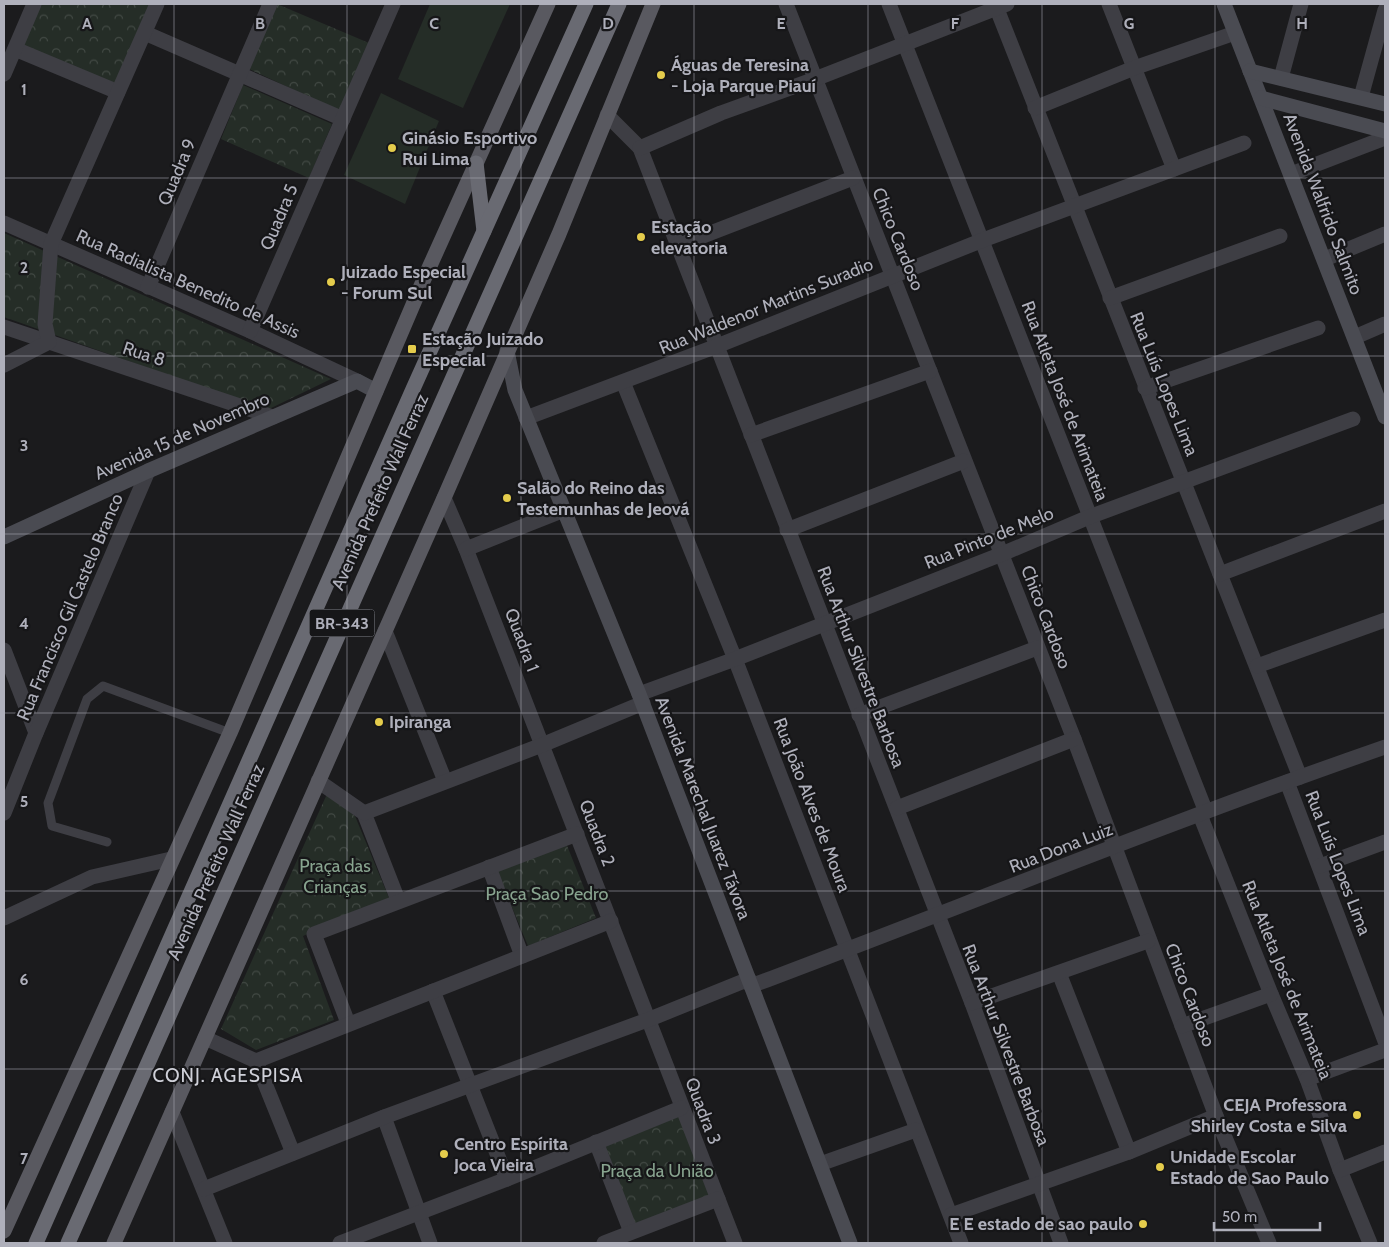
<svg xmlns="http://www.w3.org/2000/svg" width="1389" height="1247" viewBox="0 0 1389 1247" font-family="Cabin,sans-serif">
	<defs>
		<pattern id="forest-crowns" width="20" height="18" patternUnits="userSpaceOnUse" patternTransform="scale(1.25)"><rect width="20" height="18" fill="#252d27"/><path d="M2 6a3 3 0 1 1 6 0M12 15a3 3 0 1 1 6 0" fill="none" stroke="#424944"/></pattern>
	</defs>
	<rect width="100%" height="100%" fill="#1b1b1d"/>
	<g fill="url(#forest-crowns)">
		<path d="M39,4h112l-35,84 -96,-42z"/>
		<path d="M277,4l92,39 -30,68 -90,-42z"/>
		<path d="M243,85l89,39 -23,54 -88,-39z"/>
		<path d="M4,233l327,146 -64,31 -263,-93z"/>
		<path d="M327,794l28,22 34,82 -86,38 31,84 -78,30 -35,-21z"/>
		<path d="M566,843l30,75 -68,28 -31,-75z"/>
		<path d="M680,1114l32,82 -79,29 -31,-80z"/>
	</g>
	<g fill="#252d27">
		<path d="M430,4h80l-47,104 -65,-29z"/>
		<path d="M381,93l58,28 -34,83 -61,-29z"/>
	</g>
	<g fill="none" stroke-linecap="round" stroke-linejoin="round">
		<path stroke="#3e3e44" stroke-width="9" d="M107,842l-55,-16 -4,-23 39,-104 16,-13 127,47"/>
		<g stroke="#3e3e44" stroke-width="15">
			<path d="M786,4l288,735 142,377 53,127"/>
			<path d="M889,4l317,808"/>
			<path d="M995,4l305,773"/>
			<path d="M1109,4l65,165"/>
			<path d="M145,33l198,86"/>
			<path d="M15,49l103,43"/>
			<path d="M4,74l30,-70"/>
			<path d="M1281,78l20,-74"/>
			<path d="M1361,97l24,-87"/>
			<path d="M1035,108l99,-40 101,-35"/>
			<path d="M607,115l33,33 332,855 89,240"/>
			<path d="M640,148l81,-35 94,-34 192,-75"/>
			<path d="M1291,174l94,-36"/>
			<path d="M4,223l246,108 107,50"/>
			<path d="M677,246l176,-68"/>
			<path d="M1325,259l60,-25"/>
			<path d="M148,287l122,-283"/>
			<path d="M1110,298l170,-62"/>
			<path d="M4,327l269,90"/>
			<path d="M250,331l143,-327"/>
			<path d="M1355,337l30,-13"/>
			<path d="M4,365l45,-23 -4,-18 6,-80 106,-240"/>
			<path d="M623,382l112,277 226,584"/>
			<path d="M1145,388l173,-60"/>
			<path d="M526,418l191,-72 266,-106 261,-97"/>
			<path d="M751,435l179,-64"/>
			<path d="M444,498l22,51 269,694"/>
			<path d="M787,530l177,-69"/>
			<path d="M466,549l98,-39"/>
			<path d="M1220,574l165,-63"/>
			<path d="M385,631l60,150"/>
			<path d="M4,650l32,83"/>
			<path d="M1257,666l128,-46"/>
			<path d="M639,694l96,-35 267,-105 87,-37 264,-98"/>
			<path d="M859,715l178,-67"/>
			<path d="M318,781l46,32 34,87"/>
			<path d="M1287,782l98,259"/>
			<path d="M897,808l177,-69"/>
			<path d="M4,813l32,-80 112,-262"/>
			<path d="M364,813l178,-68 101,-42"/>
			<path d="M1200,815l71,179 36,85 33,91 30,73"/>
			<path d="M1320,866l65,-24"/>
			<path d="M489,867l33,89"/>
			<path d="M4,918l88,-41 79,-18"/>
			<path d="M1059,973l70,179"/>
			<path d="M751,986c212,-80 421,-165 634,-239"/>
			<path d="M433,991l74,188"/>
			<path d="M972,1003l176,-62"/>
			<path d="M348,1023l-34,-89 263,-100"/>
			<path d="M1182,1026l89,-32"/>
			<path d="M205,1038l51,23 37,92"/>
			<path d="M256,1061l355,-140"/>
			<path d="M1307,1079l78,-29"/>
			<path d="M172,1112l53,131"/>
			<path d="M384,1117l46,126"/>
			<path d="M596,1142l35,90"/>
			<path d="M820,1164l96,-34"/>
			<path d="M1340,1170l45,-18"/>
			<path d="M204,1189l180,-72 266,-98 99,-40"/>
			<path d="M951,1215l178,-63 87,-36"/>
			<path d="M340,1243l167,-64 174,-71"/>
			<path d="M604,1243l114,-44"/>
		</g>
		<g stroke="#4a4b52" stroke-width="15">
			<path d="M1224,4l161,413"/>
			<path d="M1250,71l135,33"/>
			<path d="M1261,98l124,33"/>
			<path d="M507,351l8,39 124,304 211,549"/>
			<path d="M4,537l144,-66 209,-90 19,10"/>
		</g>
		<g stroke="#595960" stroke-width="15">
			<path d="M4,1231l226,-498 194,-454 124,-275"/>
			<path d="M114,1243l330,-745 115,-264 94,-230"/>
		</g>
		<g stroke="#696a72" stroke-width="15">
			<path d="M476,163l8,68"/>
			<path d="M36,1243l377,-854 173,-385"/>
			<path d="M68,1243l551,-1239"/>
		</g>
	</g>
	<path fill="none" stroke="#afb0bb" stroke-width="1" stroke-opacity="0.55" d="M174,4v1239M347,4v1239M521,4v1239M694,4v1239M868,4v1239M1042,4v1239M1215,4v1239M4,178h1381M4,356h1381M4,534h1381M4,713h1381M4,891h1381M4,1069h1381"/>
	<g fill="#e4cc4c" stroke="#161618" stroke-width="2">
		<circle cx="661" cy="75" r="5"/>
		<circle cx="392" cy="148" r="5"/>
		<circle cx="641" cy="237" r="5"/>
		<circle cx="331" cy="282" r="5"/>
		<rect x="407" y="344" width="10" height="10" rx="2.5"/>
		<circle cx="507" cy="498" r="5"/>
		<circle cx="379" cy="722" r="5"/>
		<circle cx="1357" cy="1115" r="5"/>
		<circle cx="444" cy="1154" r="5"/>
		<circle cx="1160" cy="1167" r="5"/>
		<circle cx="1143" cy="1224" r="5"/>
	</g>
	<g text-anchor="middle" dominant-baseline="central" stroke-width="4.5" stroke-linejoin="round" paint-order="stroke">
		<rect fill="#161618" stroke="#81828a" stroke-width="1" x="309.5" y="609.5" width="65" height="27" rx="4"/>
		<g font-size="16" font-weight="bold" fill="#afb0bb">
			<text x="342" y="623">BR-343</text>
		</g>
		<g font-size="18" font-weight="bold" fill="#afb0bb" stroke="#161618" text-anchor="start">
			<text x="671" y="65">Águas de Teresina<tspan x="671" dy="21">- Loja Parque Piauí</tspan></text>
			<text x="402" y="138">Ginásio Esportivo<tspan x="402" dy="21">Rui Lima</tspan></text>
			<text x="651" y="227">Estação<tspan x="651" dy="21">elevatoria</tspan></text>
			<text x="341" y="272">Juizado Especial<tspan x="341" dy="21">- Forum Sul</tspan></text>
			<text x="422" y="339">Estação Juizado<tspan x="422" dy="21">Especial</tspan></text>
			<text x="517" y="488">Salão do Reino das<tspan x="517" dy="21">Testemunhas de Jeová</tspan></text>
			<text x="389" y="722">Ipiranga</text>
			<text x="1347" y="1105" text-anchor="end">CEJA Professora<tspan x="1347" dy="21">Shirley Costa e Silva</tspan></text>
			<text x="454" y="1144">Centro Espírita<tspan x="454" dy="21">Joca Vieira</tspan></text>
			<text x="1170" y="1157">Unidade Escolar<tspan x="1170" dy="21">Estado de Sao Paulo</tspan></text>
			<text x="1133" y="1224" text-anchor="end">E E estado de sao paulo</text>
		</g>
		<g font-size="18" fill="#afb0bb" stroke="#161618">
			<text transform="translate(177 172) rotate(-67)">Quadra 9</text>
			<text transform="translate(1323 204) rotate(69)">Avenida Walfrido Salmito</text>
			<text transform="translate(279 217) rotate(-67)">Quadra 5</text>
			<text transform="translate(898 239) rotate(68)">Chico Cardoso</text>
			<text transform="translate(188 284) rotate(24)">Rua Radialista Benedito de Assis</text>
			<text transform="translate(766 306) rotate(-22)">Rua Waldenor Martins Suradio</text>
			<text transform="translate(144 354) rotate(18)">Rua 8</text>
			<text transform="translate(1164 384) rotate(68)">Rua Luís Lopes Lima</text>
			<text transform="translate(1065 401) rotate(69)">Rua Atleta José de Arimateia</text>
			<text transform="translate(182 436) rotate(-24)">Avenida 15 de Novembro</text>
			<text transform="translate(380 492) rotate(-66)">Avenida Prefeito Wall Ferraz</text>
			<text transform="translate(989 538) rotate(-22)">Rua Pinto de Melo</text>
			<text transform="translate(70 607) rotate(-67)">Rua Francisco Gil Castelo Branco</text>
			<text transform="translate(1046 617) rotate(69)">Chico Cardoso</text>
			<text transform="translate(522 640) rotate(69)">Quadra 1</text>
			<text transform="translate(861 667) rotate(69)">Rua Arthur Silvestre Barbosa</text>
			<text transform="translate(812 805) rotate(69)">Rua João Alves de Moura</text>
			<text transform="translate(703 808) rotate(69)">Avenida Marechal Juarez Távora</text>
			<text transform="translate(597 833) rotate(69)">Quadra 2</text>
			<text transform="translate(1061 848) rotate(-21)">Rua Dona Luiz</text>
			<text transform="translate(216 862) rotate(-66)">Avenida Prefeito Wall Ferraz</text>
			<text transform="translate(1338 863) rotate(69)">Rua Luís Lopes Lima</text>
			<text transform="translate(1287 980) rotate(68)">Rua Atleta José de Arimateia</text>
			<text transform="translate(1190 995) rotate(69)">Chico Cardoso</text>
			<text transform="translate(1006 1045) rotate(69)">Rua Arthur Silvestre Barbosa</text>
			<text transform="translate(703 1111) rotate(69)">Quadra 3</text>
		</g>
		<g font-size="18" fill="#88a48f" stroke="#161618">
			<text x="335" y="866">Praça das<tspan x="335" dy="21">Crianças</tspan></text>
			<text x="547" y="894">Praça Sao Pedro</text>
			<text x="657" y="1171">Praça da União</text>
		</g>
		<g font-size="19" letter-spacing="1" fill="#cfd0d8" stroke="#161618">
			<text x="228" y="1075">CONJ. AGESPISA</text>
		</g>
	</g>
	<g font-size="16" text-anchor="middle" font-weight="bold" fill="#afb0bb" stroke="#161618" stroke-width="4.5" stroke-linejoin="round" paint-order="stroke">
		<text x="87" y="29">A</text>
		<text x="260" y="29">B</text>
		<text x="434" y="29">C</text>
		<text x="608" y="29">D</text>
		<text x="781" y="29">E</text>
		<text x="955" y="29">F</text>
		<text x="1129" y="29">G</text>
		<text x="1302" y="29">H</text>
		<text x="24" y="95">1</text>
		<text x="24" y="273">2</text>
		<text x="24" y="451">3</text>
		<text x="24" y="629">4</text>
		<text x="24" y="807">5</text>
		<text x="24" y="985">6</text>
		<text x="24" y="1164">7</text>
	</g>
	<rect width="1389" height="1247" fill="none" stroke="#afb0bb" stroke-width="10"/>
	<path d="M1214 1222v8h106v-8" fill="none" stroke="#afb0bb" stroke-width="2.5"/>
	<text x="1222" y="1222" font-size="15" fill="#afb0bb" stroke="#161618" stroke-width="4" paint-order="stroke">50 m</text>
</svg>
